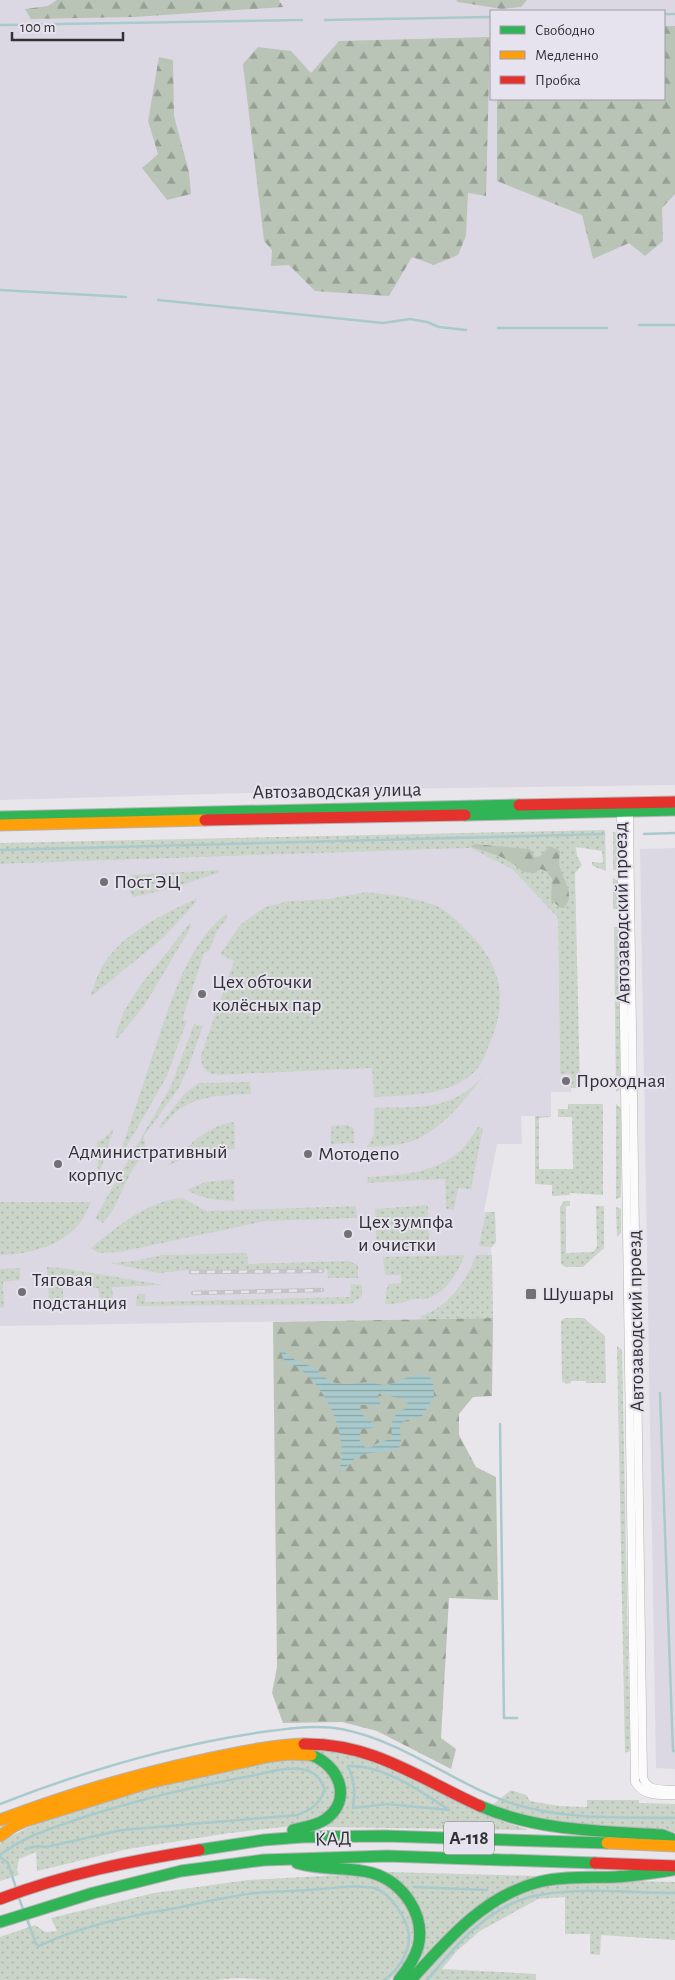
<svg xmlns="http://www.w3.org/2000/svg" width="675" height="1980" viewBox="0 0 675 1980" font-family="'Alegreya Sans',sans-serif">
	<defs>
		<pattern id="grass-dots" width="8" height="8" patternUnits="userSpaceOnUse" patternTransform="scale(1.25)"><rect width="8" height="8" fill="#cbd4c9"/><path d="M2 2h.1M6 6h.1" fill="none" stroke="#afb6ad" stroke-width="1.8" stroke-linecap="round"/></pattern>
		<pattern id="forest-firs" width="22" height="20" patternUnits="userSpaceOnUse" patternTransform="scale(1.25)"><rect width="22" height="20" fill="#b9c4b6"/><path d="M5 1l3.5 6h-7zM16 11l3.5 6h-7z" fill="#97a095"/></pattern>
		<pattern id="water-rules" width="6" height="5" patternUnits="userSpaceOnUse" patternTransform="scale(1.25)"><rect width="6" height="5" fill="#a9cacc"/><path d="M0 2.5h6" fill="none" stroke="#8aa4a6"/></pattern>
	</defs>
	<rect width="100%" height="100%" fill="#e8e6eb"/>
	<g fill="#dbd8e3" fill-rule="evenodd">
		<path d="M0,0h675v785l-284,4 -391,11zM491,11h173v88h-173z"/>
		<path d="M464,848h6l42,21 46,49 2,156h11v18h-20v24h-30l1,28h-25l-13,68h6l3,106 -493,8v-462z"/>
		<path d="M675,848v921l-19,-1 -16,-919z"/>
	</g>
	<g fill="url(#grass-dots)">
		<path d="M605,830l1,41 -11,-4 -3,-2v-3l11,1 -1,-12 -26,-4 1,9 5,9 -7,8 5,215h-9v-14h-11l-2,-156 -46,-49 -42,-21 -470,16v-21z"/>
		<path d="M613,832l5,1v35l-2,2h-3z"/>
		<path d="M219,870l-1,3 -49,16 -36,8 -4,-7 3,-15z"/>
		<path d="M613,878l5,3v28h-5z"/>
		<path d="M366,892c24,3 50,5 71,14 11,5 19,14 27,22 37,35 46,69 25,117 -4,10 -8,22 -17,29 -27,23 -65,21 -98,23l-2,-29 -137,6c-16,1 -35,4 -34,-19l33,-94 -14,-7 21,-30 24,-17 24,-6 40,-2z"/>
		<path d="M197,898l-1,4 -33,36 -71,58 -1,-2c3,-7 5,-15 8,-22 20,-38 61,-56 98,-74z"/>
		<path d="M227,913v5l-11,15 -7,18 -5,2 -20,61 -1,6h4l-20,56 -43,75h-3c10,-31 21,-63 31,-94 16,-47 34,-113 75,-144z"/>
		<path d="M190,923l1,4 -47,79 -26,32 -3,-1 9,-26 16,-25z"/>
		<path d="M614,927h5l2,162 -5,3z"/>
		<path d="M194,1024l9,2 -15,42 -9,20 -35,48 2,14 -16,24 -17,36 -10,13 -8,-5 76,-132z"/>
		<path d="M484,1075c-20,26 -43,56 -74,67 -14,4 -29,4 -43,5l7,-13v-26c44,-2 78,4 110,-33z"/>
		<path d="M250,1082l1,12c-25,1 -53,1 -74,17 -6,5 -11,12 -16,18l-2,-2 25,-33 15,-11z"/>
		<path d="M568,1104h35v91l-33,-2v2l-18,1v-11l-17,-1v-68h16l-1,1 -11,1v51h34l-1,-52h-14v-8h10z"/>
		<path d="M616,1104l5,4v89l-5,2z"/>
		<path d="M234,1122l1,27c-28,3 -44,4 -69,18 21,-19 39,-41 68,-45z"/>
		<path d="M348,1125l6,4v14l-23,1v-18z"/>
		<path d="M478,1127l5,1 -12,61 -13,-1 -4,22 -8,-1 -1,-30 -78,4 1,-6c34,-2 67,-3 94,-28 6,-6 11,-15 16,-22z"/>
		<path d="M114,1128l-16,51 -1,-37 6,-3z"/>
		<path d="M234,1179v22c-18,-1 -31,-2 -47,-11l18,-8z"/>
		<path d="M183,1198l23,13 150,-5 1,12 -92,3 -145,31 -22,1 -7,-5c27,-22 56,-47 92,-50z"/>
		<path d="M564,1201h6v5h-4v47l27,-1 4,-5 -1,-41h8v42l-21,19h-18l-4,-3 -1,-57z"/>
		<path d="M0,1202h91c-3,6 -5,12 -9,18 -16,25 -54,35 -82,35z"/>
		<path d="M428,1205l1,42 -52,3 -2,-41z"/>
		<path d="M616,1207l5,2v24l-4,4z"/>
		<path d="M486,1212h9l1,30 -4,5 -13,-1z"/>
		<path d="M247,1253l1,11 101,-3 9,4v13h-30l-1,-9 -138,1 -30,3 -49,-10 25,-2 27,-6z"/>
		<path d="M465,1255c-7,17 -18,37 -37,43 -4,2 -8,0 -12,1 -11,2 -20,6 -31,5l1,-14 3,-6 12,-1v-8h-16l-2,-18z"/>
		<path d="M476,1255h16l1,63 -73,1 1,-3c26,-8 47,-36 55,-61z"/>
		<path d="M47,1267l15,1 102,17 -52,2 1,12 -3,5 -9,1 -3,-17h-35v17h-14z"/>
		<path d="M20,1268v12l-17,2 1,25 -4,1v-39z"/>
		<path d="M351,1284l11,1v11l-11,8 -215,2 1,-12h8v8l205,-5z"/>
		<path d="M565,1318h19l21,18 1,47h-20v-2h-15v2l-5,1 -4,-3 -1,-60z"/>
		<path d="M617,1346l5,4 8,401 -5,2z"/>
		<path d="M314,1749c20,2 38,4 56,10 55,18 100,56 157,70v1l-201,-3 19,-34z"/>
		<path d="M300,1759l18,4 7,5 9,16 1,14 -7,13 -27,14 -71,8 -102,16 -91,22 -1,-19 -17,7 -2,10 2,6 -19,6v-37l9,-7 39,-19 99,-31 130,-26z"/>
		<path d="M511,1790l15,5 4,6 29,5 28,1v-7h52v3l36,1v28l-100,-6 -25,-3 -59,-17z"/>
		<path d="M388,1872l149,4v3l-48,19 -16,11 -55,53 7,-26z"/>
		<path d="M339,1875c15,0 35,0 48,9 36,26 33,68 3,96h-116l-37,-2 -23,2h-214v-43l35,-12 10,7 12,-1 -6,-13 103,-25 94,-13z"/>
		<path d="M593,1880l82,2v58l-74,-5 -1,20 -10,-1v-20h-25v-37l-27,2 -58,32 -23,20 -15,18 94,5v6h-116l49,-57 39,-25 31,-11z"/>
	</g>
	<g fill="url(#forest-firs)">
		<path d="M57,0h222l4,7 -149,10 -103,2 -6,-10 23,-3z"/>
		<path d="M456,0h71l-6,7 -19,2 -44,-7z"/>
		<path d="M664,26h11v168l-13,14 1,33 -18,15 -16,-13 -36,16 -11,-44 -85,-34v-82h167z"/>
		<path d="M490,37l-4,159 -18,-3 -2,43 -8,19 -24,10 -22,-8 -23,39 -74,-5 -26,-26 -18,1 1,-16 -8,-9 -21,-177 15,-17 33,4 20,22 28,-32z"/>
		<path d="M159,57l14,3 1,56 15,56 2,22 -24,6 -25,-32 16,-14 -10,-33z"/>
		<path d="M475,844l53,5 3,1 3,7c8,2 10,-7 16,-11l10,5c0,6 -2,11 0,16 3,13 16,28 4,41h-3l-10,-8 1,-21 -6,-8 -6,-2 -5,4 -13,-1c-12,-15 -33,-19 -51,-25z"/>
		<path d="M493,1318l-1,78 -19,1 -14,17v21l17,32 20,10 2,123 -49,-2 -8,140 15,11 -5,20 -74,-38 -35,-9 -59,1 -11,-30 5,-26 -4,-345z"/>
	</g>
	<path fill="url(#water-rules)" fill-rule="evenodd" d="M283,1349c5,10 19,13 28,18 7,3 10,8 16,12 14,9 29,3 45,3 5,1 10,4 15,3 17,-3 31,-19 46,-5l1,17 -12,19 -18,5 -4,4 1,20 -3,4c-12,4 -25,2 -36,6 -11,3 -14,13 -23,17 13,-37 -18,-100 -55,-111l-4,-11zM383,1391c3,2 8,6 11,6 8,2 11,0 14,7l-3,5 -8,3 -6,12 1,14c-7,4 -15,3 -20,9l-6,1 -6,-6 -1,-5 3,-8 11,-1 1,-3 -3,-5 -10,-6 -1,-9h13l5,4 2,-6 -2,-8z"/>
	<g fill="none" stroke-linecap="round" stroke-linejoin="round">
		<g stroke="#a9cacc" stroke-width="2.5">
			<path d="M664,14h11"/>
			<path d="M325,20l166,-3"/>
			<path d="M0,25l302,-5"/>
			<path d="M0,290l126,7"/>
			<path d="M158,300l225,23 27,-4 17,3 12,5 27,3"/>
			<path d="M639,325h36"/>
			<path d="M498,328h109"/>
			<path d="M644,834l31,-1"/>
			<path d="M0,850l604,-16"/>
			<path d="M660,1393l13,358h2"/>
			<path d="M500,1424l4,294h13"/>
			<path d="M348,1766c34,-2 74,26 101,44l-62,-6 -34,4c2,-16 2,-26 -5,-42z"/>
			<path d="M0,1804c84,-33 173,-59 262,-72 24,-3 55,-8 79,-3 64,12 115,57 176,76 51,15 106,12 158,13"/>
			<path d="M0,1855c22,-17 46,-25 72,-34 57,-19 114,-33 173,-44 19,-3 45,-13 64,-6 10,4 12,10 16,19 -6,14 -13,20 -28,25l-175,15 -76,17 -9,-1 -12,3"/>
			<path d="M0,1857l8,6 8,25"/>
			<path d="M414,1887l73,3"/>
			<path d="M19,1898l4,11"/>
			<path d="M27,1919l9,25 3,2c42,-20 86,-29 132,-37 28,-5 57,-13 86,-16 21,-2 43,-2 64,-4 16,-1 38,-5 53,-1 17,5 33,31 35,47 1,17 -11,36 -25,45"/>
			<path d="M427,1980c15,-17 29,-36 47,-51 15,-13 36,-27 56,-32 42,-11 101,-4 145,-4"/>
		</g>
		<defs>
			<g id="street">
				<path d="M623,807l-2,5 14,970c8,15 25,13 40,13"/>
				<path d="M627,808l2,4v14l14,951c4,15 19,12 32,13"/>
			</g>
			<g id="fast">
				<path d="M465,815l210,-5"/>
				<path d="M0,817l519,-12"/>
				<path d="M480,1806c57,25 121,25 182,29l13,5"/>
				<path d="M293,1830c11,-3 23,-4 33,-11 27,-20 13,-54 -15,-64"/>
				<path d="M199,1850l65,-10 38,-3 83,-1 222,7"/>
				<path d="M297,1863c25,8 51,3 75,10 31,9 54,42 46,74 -4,13 -11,23 -19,33"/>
				<path d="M0,1922l93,-29 88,-22 83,-11 123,-4 208,7"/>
				<path d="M411,1980c36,-40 73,-84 128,-98 25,-6 51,-4 76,-5 19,-1 38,-4 57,-7"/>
			</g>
			<g id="slow">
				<path d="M0,825l205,-5"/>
				<path d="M0,1820c66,-25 133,-45 202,-60 34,-7 68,-15 102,-16"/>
				<path d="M0,1836l14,-10 11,-5 123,-38 123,-27 20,-2 20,1"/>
				<path d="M607,1843l68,3"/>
			</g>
			<g id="jam">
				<path d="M519,805l156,-3"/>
				<path d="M205,820l260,-5"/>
				<path d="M304,1744c69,-1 116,35 176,62"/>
				<path d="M595,1863l80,3"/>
				<path d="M0,1899c65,-25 130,-38 199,-49"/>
			</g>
		</defs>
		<use href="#street" stroke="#b4b3b7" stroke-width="9"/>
		<use href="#fast" stroke="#b4b3b7" stroke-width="13"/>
		<use href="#slow" stroke="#b4b3b7" stroke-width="13"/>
		<use href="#jam" stroke="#b4b3b7" stroke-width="13"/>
		<use href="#street" stroke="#fcfbfc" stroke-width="8"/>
		<use href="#fast" stroke="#30b455" stroke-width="11"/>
		<use href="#slow" stroke="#ff9f0a" stroke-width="11"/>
		<use href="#jam" stroke="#e5322d" stroke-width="11"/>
		<defs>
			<g id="rail">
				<path d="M191,1272l131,-1"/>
				<path d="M193,1293l129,-3"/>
			</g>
		</defs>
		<use href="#rail" stroke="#c4c4c5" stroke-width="4.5"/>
		<use href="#rail" stroke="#e7e3ee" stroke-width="2.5" stroke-dasharray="8" stroke-linecap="butt"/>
	</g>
	<g fill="#717074" stroke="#e7e3ee" stroke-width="2">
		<circle cx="104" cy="882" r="5"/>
		<circle cx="202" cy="994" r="5"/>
		<circle cx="566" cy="1081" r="5"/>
		<circle cx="308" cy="1154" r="5"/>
		<circle cx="58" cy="1164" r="5"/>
		<circle cx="348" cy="1234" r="5"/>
		<circle cx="22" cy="1292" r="5"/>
		<rect x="525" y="1288" width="12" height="12" rx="2.5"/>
	</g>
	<g text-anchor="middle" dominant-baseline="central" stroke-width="4" stroke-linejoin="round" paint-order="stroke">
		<rect fill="#e7e3ee" stroke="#68666c" stroke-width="1" x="444" y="1821.5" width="50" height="33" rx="4"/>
		<g font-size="19" font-weight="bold" fill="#313034">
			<text x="469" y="1838">А-118</text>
		</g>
		<g font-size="20" fill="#313034" stroke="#e7e3ee">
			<text transform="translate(337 791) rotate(-1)">Автозаводская улица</text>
			<text transform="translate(622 913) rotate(-91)">Автозаводский проезд</text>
			<text transform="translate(636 1321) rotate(-91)">Автозаводский проезд</text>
			<text transform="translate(333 1839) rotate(-2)">КАД</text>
		</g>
		<g font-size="20" fill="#313034" stroke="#e7e3ee" text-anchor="start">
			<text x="114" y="882">Пост ЭЦ</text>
			<text x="212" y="982">Цех обточки<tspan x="212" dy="23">колёсных пар</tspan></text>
			<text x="576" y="1081">Проходная</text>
			<text x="68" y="1152">Административный<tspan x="68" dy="23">корпус</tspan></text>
			<text x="318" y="1154">Мотодепо</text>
			<text x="358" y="1222">Цех зумпфа<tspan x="358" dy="23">и очистки</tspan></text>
			<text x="32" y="1280">Тяговая<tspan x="32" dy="23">подстанция</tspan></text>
			<text x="542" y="1294">Шушары</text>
		</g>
	</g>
	<rect x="490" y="10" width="175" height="90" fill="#e7e3ee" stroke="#9e9ba4"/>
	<rect x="500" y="26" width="25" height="8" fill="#30b455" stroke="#9e9ba4"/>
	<text x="535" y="35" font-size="15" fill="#313034">Свободно</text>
	<rect x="500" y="51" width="25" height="8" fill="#ff9f0a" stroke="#9e9ba4"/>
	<text x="535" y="60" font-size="15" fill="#313034">Медленно</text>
	<rect x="500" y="76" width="25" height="8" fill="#e5322d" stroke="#9e9ba4"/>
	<text x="535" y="85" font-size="15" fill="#313034">Пробка</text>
	<path d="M12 32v8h111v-8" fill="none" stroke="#313034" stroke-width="2.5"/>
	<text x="20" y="32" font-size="15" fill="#313034" stroke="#e7e3ee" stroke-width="4" paint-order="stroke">100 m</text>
</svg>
